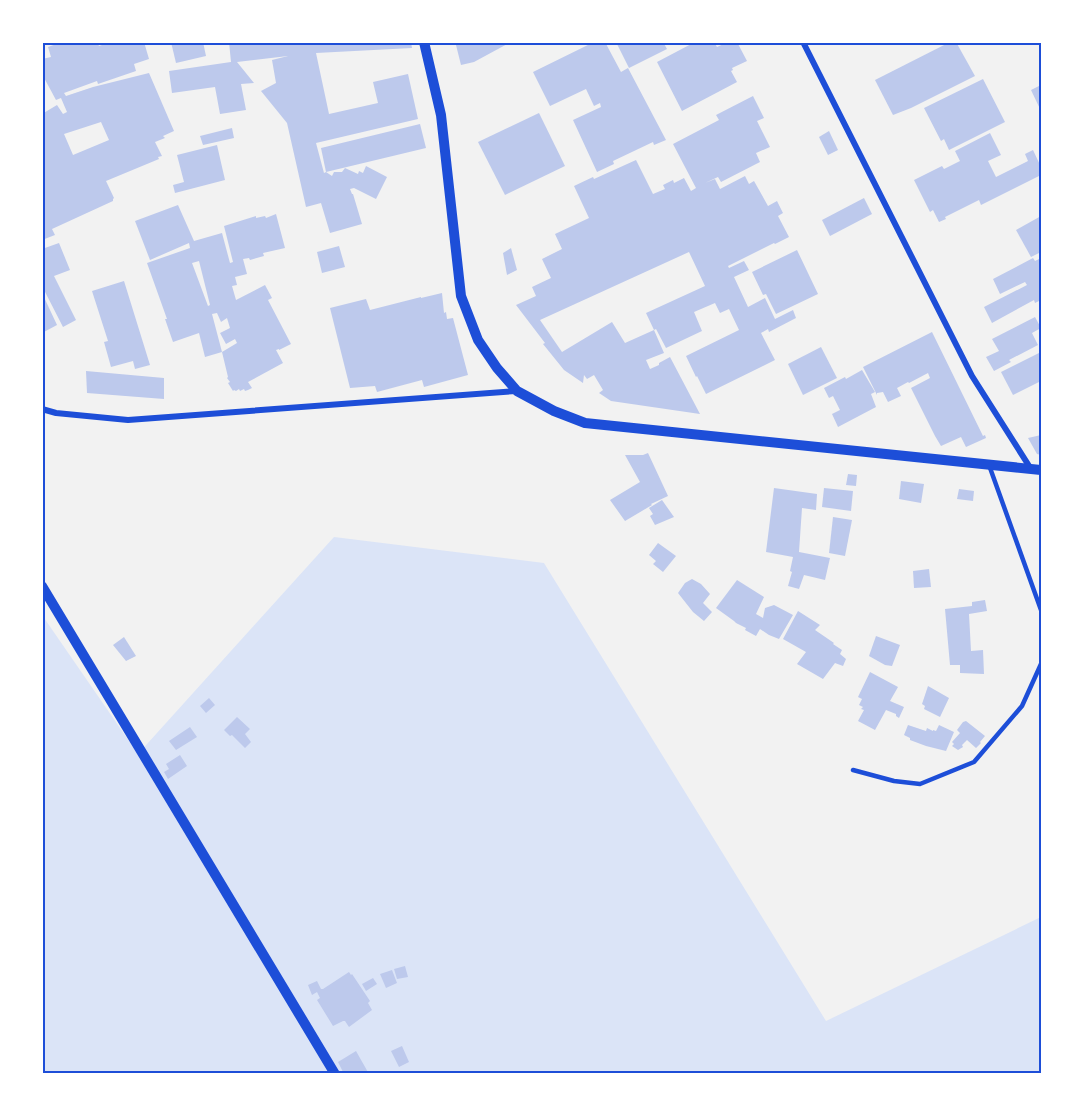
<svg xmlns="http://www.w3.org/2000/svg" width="1083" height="1116" viewBox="0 0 1083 1116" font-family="Merriweather,serif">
	<rect width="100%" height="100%" fill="#f2f2f2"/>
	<path fill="#dbe4f7" d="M334,537l210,26 282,458 215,-104v157h-999v-459l96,139z"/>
	<g fill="#bdc9ec" fill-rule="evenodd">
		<path d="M62,42h35l2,4 12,-4h33l5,17 -15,5 2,7 -38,13 -1,-3 -33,12 2,3 27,-9 56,-14 25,58 -11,5 2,2 -10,4 7,14 -4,1 1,2 -53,22 8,17 -1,1v2l-61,28 3,6 -13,5v-126l15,-9 6,9 4,-2 -6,-14 -5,2 -14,-26v-15l9,-2 -3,-10zM101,122l8,18 -36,15 -9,-21z"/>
		<path d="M171,42h32l3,14 -30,7z"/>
		<path d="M229,42h182l1,6 -96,5 13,61 49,-11 -5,-21 35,-8 10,45 -102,24 8,30 2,-1 6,4 2,-4h8l3,-4 13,6 1,-3 4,2 3,-7 21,11 -11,22 -22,-11 -4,1 2,5h1l9,30 -32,9 -9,-30 -15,4 -19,-84 -26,-32 15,-8 -4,-23 16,-4 -51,6 17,21 -13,1 5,26 -26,4 -5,-27 -43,6 -3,-22 62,-9z"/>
		<path d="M468,42h2v2l4,-2h37l-37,20 -13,3 -5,-20z"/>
		<path d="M594,42h11l16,30 7,-4 38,72 -12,5 -1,-3 -40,19 1,3 -17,8 -24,-52 28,-13 -1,-4 -6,3 -8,-17 -36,17 -17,-34z"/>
		<path d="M616,42h47l4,7 -38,19z"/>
		<path d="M695,42h19l3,5 11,-5h9l10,19 -15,7 1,2 -2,1 6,11 -55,29 -25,-49z"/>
		<path d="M950,42h6l19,34 -64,32 -18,7 -18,-35z"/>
		<path d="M983,79l22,43 -56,28 -5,-11 -3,2 -17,-33z"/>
		<path d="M1041,85v26l-10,-21z"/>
		<path d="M753,96l11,22 -7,3 13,26 -14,6 4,9 -39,20 -3,-5 -13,6 10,-4 5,10 25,-13 4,8 5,-3 14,25 9,-5 6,12 -5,3 11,21 -14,7 -1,-1 -46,23 1,2 15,-7 5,9 -15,7 14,30 17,-9 10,21 18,-9 3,8 -27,14 -1,-3 -7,4 14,27 -69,34 -9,-18 -1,1 -10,-21 53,-26 -10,-21 -9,4 -5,-10 -21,9 8,19 -36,17 -10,-19 -2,1 -8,-17 59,-27 -16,-34 -149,68 22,32 50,-30 13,21 29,-13 10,23 -18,7 4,9 9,-4v-2l11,-6 30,57 -89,-13 -12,-8 4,-3 -9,-15 -7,4 -3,-4 -1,8 -19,-13 -21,-26 2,-1 -29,-38 20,-9 -4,-9 19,-9 -9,-19 20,-10 -7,-15 34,-16 -15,-32 19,-9 1,2 42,-19 17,34 12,-5 -2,-4 10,-5 1,3 10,-5 7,13 5,-3 -23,-44 46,-24 -3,-5z"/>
		<path d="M539,113l26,53 -60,29 -27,-53z"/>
		<path d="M420,124l6,24 -100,24 -5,-24z"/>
		<path d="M232,128l2,10 -31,7 -3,-9z"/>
		<path d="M829,131l9,19 -10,5 -9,-18z"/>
		<path d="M990,133l11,22 -13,6 8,16 32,-16 -3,-7 8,-4 8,17v8l-60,30 -2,-5 -34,17 1,2 -7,3 -6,-12 -3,2 -16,-32 28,-14 2,3 16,-8 -5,-10z"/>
		<path d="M217,145l8,35 -50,13 -2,-8 11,-3 -7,-27z"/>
		<path d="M864,198l8,16 -42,22 -8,-16z"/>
		<path d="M178,205l16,36 28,-8 8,30 3,-1 -9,-36 32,-10v2l9,-2 1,2 10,-4 9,34 -22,5 1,3 -14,4 -1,-2 -6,1 4,15 -12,3 2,8 -5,1 4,14 29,-15 7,13 -4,2 23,44 -12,6v-1l-3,1 7,13 -35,19 4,6 -4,2 -3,1 -1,-2 -4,2 -1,-2 -3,2 -2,-1 -1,1 -5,-8 2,-1 -3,-4 1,-1 -6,-25 -17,5 -6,-24 -26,9 -8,-23h2l-20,-56 43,-15 -1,-5 -39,17 -15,-39zM199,261l11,44 -2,1 -16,-43zM217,313l4,9 6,-4 3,10 -10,5 6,11 9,-5 2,4 -15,9 -10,-38z"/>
		<path d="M1041,216v36l-10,5 -15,-27z"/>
		<path d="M59,243l11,27 -16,6 22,44 -13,7 -21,-41v-37z"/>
		<path d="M339,246l6,21 -23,6 -5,-21z"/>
		<path d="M511,248l6,22 -10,5 -4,-22z"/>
		<path d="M797,250l21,44 -42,20 -10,-20 -3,1 -11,-23z"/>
		<path d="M1033,258l2,3 6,-3v42l-6,3 -1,-3 -42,23 -8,-16 43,-22 -2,-3 -25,12 -7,-15z"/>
		<path d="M124,281l26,84 -15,4 -2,-8 -22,6 -7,-25 4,-1 -16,-50z"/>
		<path d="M42,293l15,32 -15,8z"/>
		<path d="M442,293l2,20 2,-1 1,7 6,-1 15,57 -44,12 -2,-7 -45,12 -2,-6 -25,2 -20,-80 36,-9 4,11 51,-13v1z"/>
		<path d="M1035,317l6,11 -9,5 6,12 -29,15 2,2 -17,9 -8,-14 13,-6 -7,-12z"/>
		<path d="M932,332l51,104 2,-1 1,3 -20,9 -5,-10 -20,9 -6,-10 -24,-48 19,-10 -2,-5 -19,10 -1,-1 -11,6 4,8 -13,6 -5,-10 -6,1v2l-14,-28z"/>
		<path d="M821,347l16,31 -34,17 -15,-31z"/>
		<path d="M1041,352v29l-28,14 -12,-23z"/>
		<path d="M862,370l13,22 -4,2 5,13 -38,20 -6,-13 8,-4 -7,-14 -4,2 -5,-10 21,-11 1,2z"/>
		<path d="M86,371l78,7v21l-77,-6z"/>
		<path d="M1041,435v20l-4,-1 -9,-16z"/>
		<path d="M648,453l20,43 -17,8 1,1 -27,16 -15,-21 30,-18 -15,-27h18z"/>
		<path d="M848,474l9,1 -1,11 -10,-1z"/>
		<path d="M901,481l23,3 -3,19 -22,-4z"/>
		<path d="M774,488l43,6 -1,16 -14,-2 -3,44 31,6 -5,22 -21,-5 -5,14 -11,-3 4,-14 -2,-1 3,-14 -27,-5z"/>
		<path d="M824,488l29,3 -2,20 -29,-4z"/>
		<path d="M959,489l15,2 -1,10 -16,-2z"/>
		<path d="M662,500l12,17 -19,8 -5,-9 3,-2 -4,-6z"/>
		<path d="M833,517l19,3 -7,36 -16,-3z"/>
		<path d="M658,543l18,13 -13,16 -10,-8 3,-3 -7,-6z"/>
		<path d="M929,569l2,18 -17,1 -1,-17z"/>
		<path d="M692,579l9,5 9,10 -7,9 9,9 -8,9 -11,-9 -15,-19 7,-10z"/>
		<path d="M737,580l27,17 -8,17 7,4 2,-10 9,-3 19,10 -14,24 -10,-4 -9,-6 -4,7 -11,-6 1,-2 -10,-5 -2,-2 -18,-13z"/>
		<path d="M985,600l2,11 -18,3 2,37 12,-1 1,24 -24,-1v-8h-10l-5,-56 27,-3v-4z"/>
		<path d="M798,611l22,14 -5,5 19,13 -1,1 9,6 -2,4 6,5 -3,7 -8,-3 -12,16 -26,-15 9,-12 -23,-13z"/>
		<path d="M876,636l24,9 -8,21 -7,-1 -16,-9z"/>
		<path d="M124,637l12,19 -10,5 -13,-16z"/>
		<path d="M870,672l28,15 -8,14 14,6 -5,11 -3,-2v-2l-10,-4 -11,20 -17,-9 6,-11 -3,-1 2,-2 -4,-2 3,-6 -4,-2z"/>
		<path d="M928,686l21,12 -9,19 -16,-8 1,-3 -3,-2z"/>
		<path d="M209,698l6,7 -9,8 -6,-7z"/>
		<path d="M237,717l13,12 -5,5 6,8 -6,6 -13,-13 -2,1 -6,-6z"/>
		<path d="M966,721l19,15 -5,6 1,1 -5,5 -9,-8 -5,5 1,2 -5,3 -6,-4 2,-2 -2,-2 8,-9 -3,-3 6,-8z"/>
		<path d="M908,725l18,6 1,-3 6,3v-1l3,1 3,-6 15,7 -8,19 -20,-5 -16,-6v-2l-6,-3z"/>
		<path d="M190,727l7,10 -21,13 -7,-9z"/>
		<path d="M180,755l7,11 -19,13 -4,-7 5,-3 -3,-5z"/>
		<path d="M405,966l3,11 -11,2 -3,-10z"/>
		<path d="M392,970l5,13 -11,5 -6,-14z"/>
		<path d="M349,972l2,3 1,-1 18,27 -2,2 4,7 -23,17 -4,-6h-2l-10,5 -16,-26 3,-2 -3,-6 -5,3 -4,-10 9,-4 4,8h2z"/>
		<path d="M373,978l4,6 -11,7 -4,-7z"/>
		<path d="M402,1046l7,16 -10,5 -8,-16z"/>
		<path d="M356,1051l13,23h-25l-6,-12z"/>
	</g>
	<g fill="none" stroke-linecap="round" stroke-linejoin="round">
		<g stroke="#1d4ed8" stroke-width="4.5">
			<path d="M989,465l52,145"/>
			<path d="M853,770l41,11 26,3 54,-22 48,-56 19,-42"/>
		</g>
		<g stroke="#1d4ed8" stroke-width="6">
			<path d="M803,42l169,334 59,93"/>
			<path d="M42,409l14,4 72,7 388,-29"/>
		</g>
		<g stroke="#1d4ed8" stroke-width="10">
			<path d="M424,42l17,73 20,181 17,44 19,28 20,23 37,20 31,12 456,47"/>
			<path d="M42,586l293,488"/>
		</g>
	</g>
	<rect width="1083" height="1116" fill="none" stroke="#ffffff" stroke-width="87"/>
	<rect x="44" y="44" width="996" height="1028" fill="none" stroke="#1d4ed8" stroke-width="2"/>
</svg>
